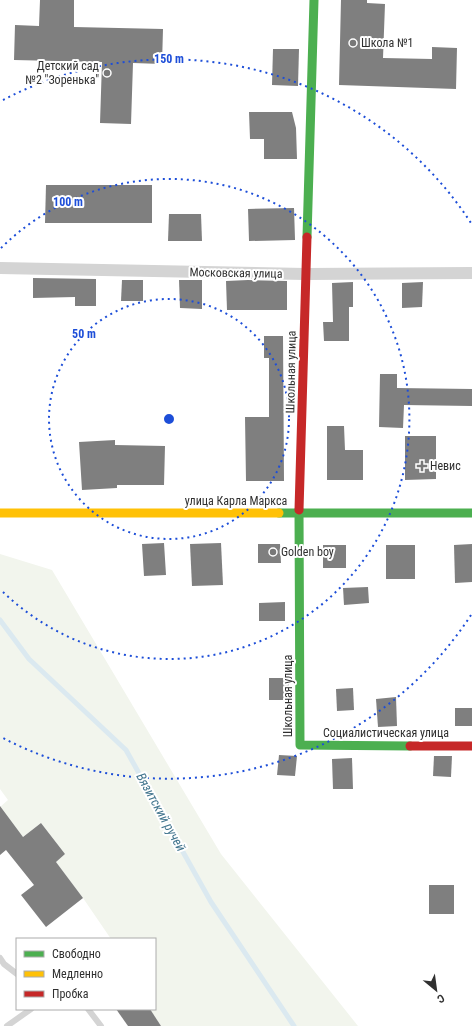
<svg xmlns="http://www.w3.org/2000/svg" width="472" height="1026" viewBox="0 0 472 1026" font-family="'Roboto Condensed',sans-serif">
	<rect width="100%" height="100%" fill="#fff"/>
	<path fill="#f2f5ed" d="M0,554l52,16 169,284 137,172h-197l-11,-17h5v-70h-44l-28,-41 -27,-36 9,-8 -24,-31 -18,14 -23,-30 8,-7 -8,-11z"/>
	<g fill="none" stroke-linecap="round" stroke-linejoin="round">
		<path stroke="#dbe9f0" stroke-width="5" d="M0,620l29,39 97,91 85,152 83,124"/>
	</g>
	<g fill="#7f7f7f">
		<path d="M40,0h34v27l89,2 -1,35 -29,-1 -2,61 -31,-1 2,-61 -88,-2 1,-35 24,1z"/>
		<path d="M341,0h26v3l18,1 -2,54 49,1v-12l25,1 -1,41 -117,-4z"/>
		<path d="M273,49h26l-1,37 -26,-1z"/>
		<path d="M249,112h43l4,16 1,31h-33v-20h-14z"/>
		<path d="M46,185h106v38h-107z"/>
		<path d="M294,208l1,32 -46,1 -1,-32z"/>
		<path d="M169,214h32l1,27h-34z"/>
		<path d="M33,278l63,1v27h-21v-9l-42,1z"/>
		<path d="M122,280h21v21h-22z"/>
		<path d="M179,280h23v29l-22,-1z"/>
		<path d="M248,280l39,1v29h-60l-1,-29z"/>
		<path d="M353,282v25h-4v34h-25l-1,-19h10l-1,-39z"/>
		<path d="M423,282l-1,25 -20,1v-25z"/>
		<path d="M264,336h19l1,145h-38l-1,-64h24v-59h-5z"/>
		<path d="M380,374h17v14l75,1v17l-68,-1 -1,23 -24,-1z"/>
		<path d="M327,426h17l1,24h18v30h-36z"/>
		<path d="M405,436h31v43l-31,1z"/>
		<path d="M115,440v5l50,1 -1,39h-47v3l-35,2 -3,-48z"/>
		<path d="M164,543l2,32 -22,1 -2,-32z"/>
		<path d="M221,543l2,42 -31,1 -2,-42z"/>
		<path d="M258,544h22l1,19h-23z"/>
		<path d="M472,544v38l-17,1 -1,-38z"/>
		<rect x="323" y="545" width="23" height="23"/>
		<rect x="386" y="545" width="29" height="34"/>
		<path d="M368,587l1,16 -25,2 -1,-17z"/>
		<path d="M285,602v19h-26v-18z"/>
		<rect x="269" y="678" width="20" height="22"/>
		<path d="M353,688l1,22 -17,1 -1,-22z"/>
		<path d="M396,697l1,29 -19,1 -2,-28z"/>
		<rect x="455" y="708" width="17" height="18"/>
		<path d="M279,755l18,1 -2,20 -18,-1z"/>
		<path d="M434,756h18l-1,21 -18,-1z"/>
		<path d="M352,758l1,31h-20l-1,-30z"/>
		<path d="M0,806l23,31 18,-14 24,31 -9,8 27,36 -37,29 -25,-32 13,-10 -28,-35 -6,5z"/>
		<rect x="429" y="885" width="25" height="29"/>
		<path d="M116,1009h34l11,17h-33z"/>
	</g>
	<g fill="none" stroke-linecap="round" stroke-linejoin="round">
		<g stroke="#d4d4d4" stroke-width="6">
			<path d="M0,958l4,6 13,10"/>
			<path d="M88,1009l13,17"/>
			<path d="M7,1026l24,-17"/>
		</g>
		<path stroke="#d4d4d4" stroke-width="12" d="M0,268l305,6 167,-1"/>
		<g stroke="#4caf50" stroke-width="9">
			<path d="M307,237l7,-237"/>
			<path d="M299,510l1,235 110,1"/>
			<path d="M279,513h193"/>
		</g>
		<path stroke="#ffc107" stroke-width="9" d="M0,513h279"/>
		<g stroke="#c62828" stroke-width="9">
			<path d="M299,510l8,-273"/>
			<path d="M410,746h62"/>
		</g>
	</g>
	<g fill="none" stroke="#1d4ed8" stroke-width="2" stroke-dasharray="2 4">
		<circle cx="169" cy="419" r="120"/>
		<path d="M1 248A240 240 0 1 1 1 590"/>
		<path d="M471 615A360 360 0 0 1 3 738M3 100A360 360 0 0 1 471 223"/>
	</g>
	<g fill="#787878" stroke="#fff" stroke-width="1.5">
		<circle cx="353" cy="43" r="4"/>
		<circle cx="107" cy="73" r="4"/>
		<path d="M420 460h4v4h4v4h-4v4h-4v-4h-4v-4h4z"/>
		<circle cx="273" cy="552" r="4"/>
	</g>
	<g text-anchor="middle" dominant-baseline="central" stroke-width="4" stroke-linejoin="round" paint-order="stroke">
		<g font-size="12" fill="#303030" stroke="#fff" text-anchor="start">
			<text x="361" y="43">Школа №1</text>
			<text x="99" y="66" text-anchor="end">Детский сад<tspan x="99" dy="14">№2 "Зоренька"</tspan></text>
			<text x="430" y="466">Невис</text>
			<text x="281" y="552">Golden boy</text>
		</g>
		<g font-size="12" fill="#303030" stroke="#fff">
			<text transform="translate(236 273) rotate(1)">Московская улица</text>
			<text transform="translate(291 372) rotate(-89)">Школьная улица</text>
			<text x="236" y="501">улица Карла Маркса</text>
			<text transform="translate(288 696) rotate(-90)">Школьная улица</text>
			<text x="386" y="733">Социалистическая улица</text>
		</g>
		<g font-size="13" font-style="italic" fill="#42758e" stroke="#fff">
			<text transform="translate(161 812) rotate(61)">Вязитский ручей</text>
		</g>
	</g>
	<circle cx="169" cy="419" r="6" fill="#1d4ed8" stroke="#fff" stroke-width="2"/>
	<g font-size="12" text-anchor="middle" font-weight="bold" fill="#1d4ed8" stroke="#fff" stroke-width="4" stroke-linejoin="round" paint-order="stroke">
		<text x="169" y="63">150 m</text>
		<text x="68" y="206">100 m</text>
		<text x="84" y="338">50 m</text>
	</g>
	<rect x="16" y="938" width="140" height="72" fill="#ffffff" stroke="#acacac"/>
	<rect x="24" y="951" width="20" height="6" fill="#4caf50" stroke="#acacac"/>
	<text x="52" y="958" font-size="12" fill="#303030">Свободно</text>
	<rect x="24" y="971" width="20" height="6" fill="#ffc107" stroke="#acacac"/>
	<text x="52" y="978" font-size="12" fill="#303030">Медленно</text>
	<rect x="24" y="991" width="20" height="6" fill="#c62828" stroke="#acacac"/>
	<text x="52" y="998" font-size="12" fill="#303030">Пробка</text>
	<g transform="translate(436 990) rotate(151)" stroke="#ffffff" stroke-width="3" paint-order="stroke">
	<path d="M0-3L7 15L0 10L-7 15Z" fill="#303030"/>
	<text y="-6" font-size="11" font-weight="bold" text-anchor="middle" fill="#303030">С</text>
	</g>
</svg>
